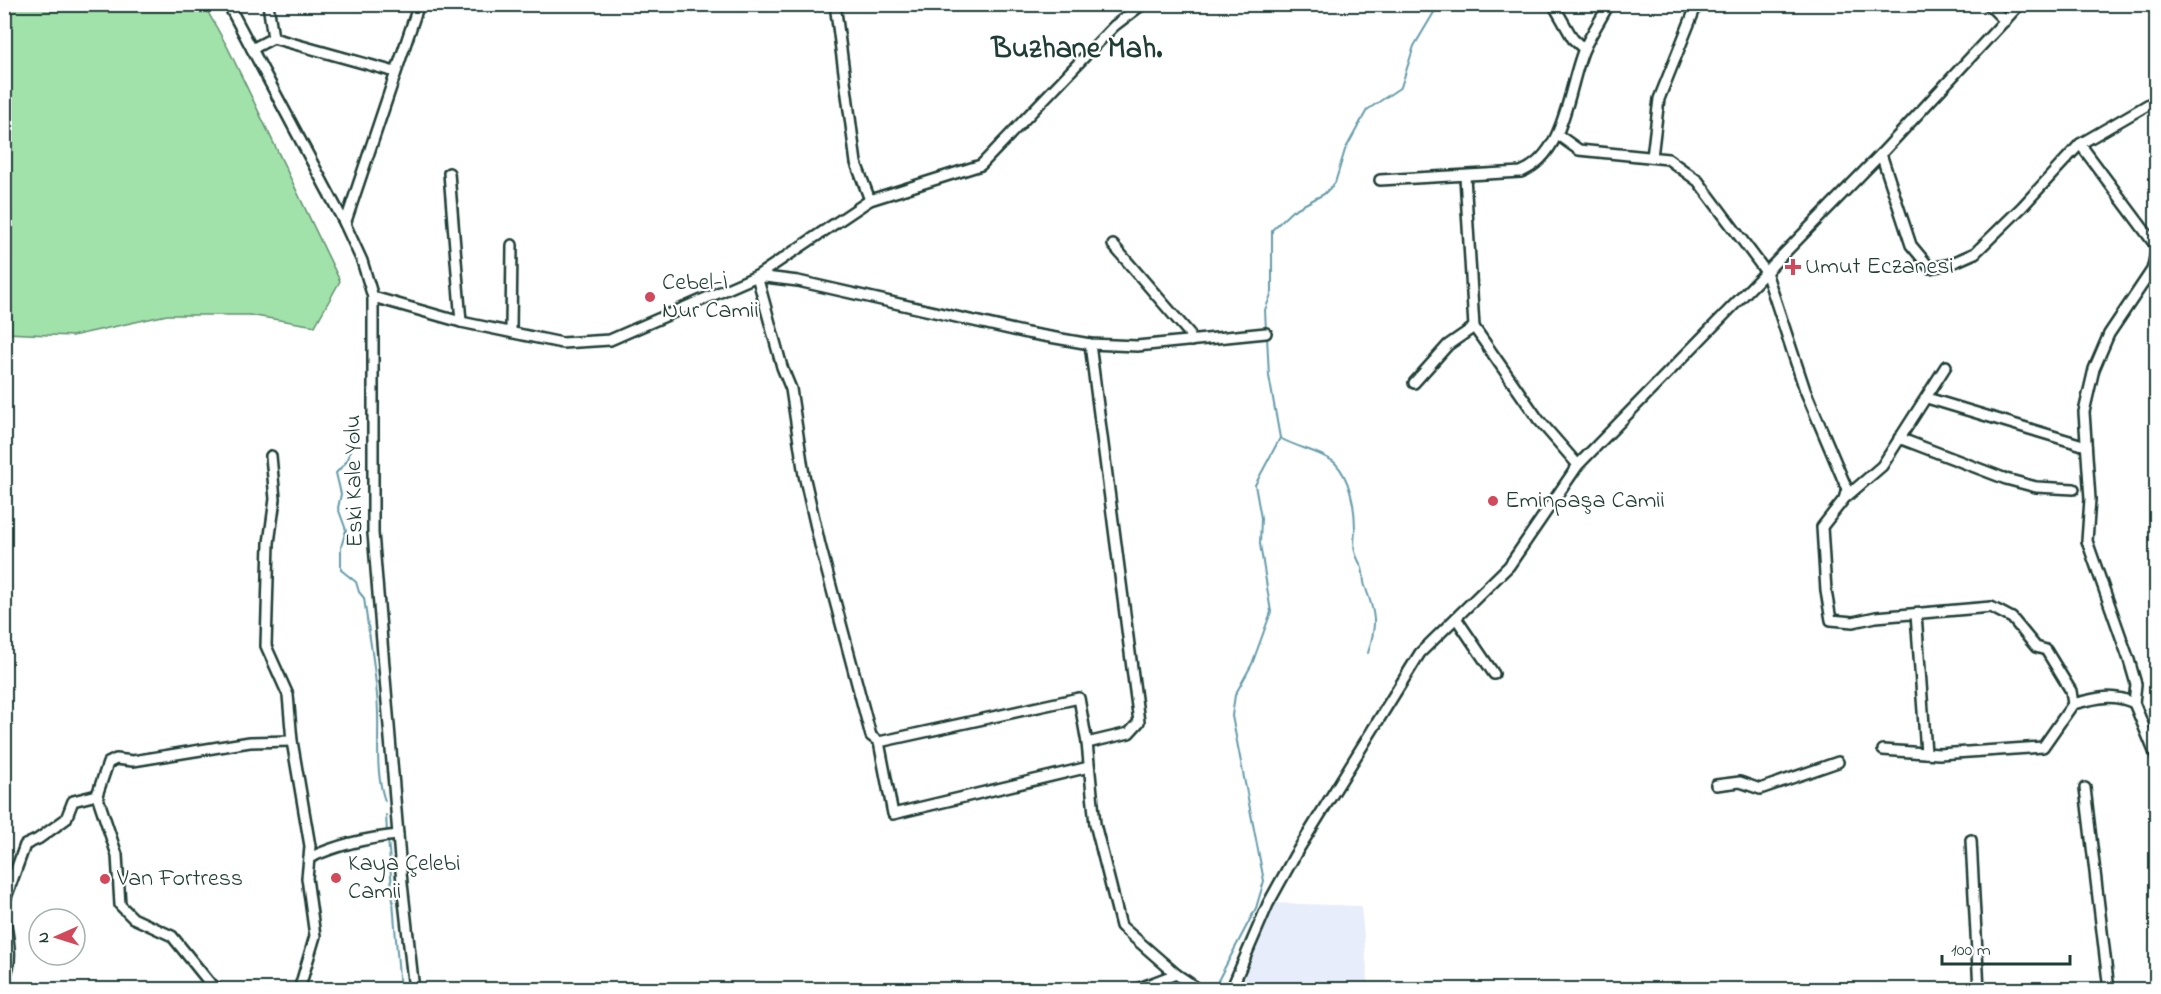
<svg xmlns="http://www.w3.org/2000/svg" width="2161" height="994" viewBox="0 0 2161 994" font-family="'Indie Flower',sans-serif">
	<rect width="100%" height="100%" fill="#fff"/>
	<filter id="ink" filterUnits="userSpaceOnUse"><feTurbulence type="fractalNoise" baseFrequency=".0167" numOctaves="2"/><feDisplacementMap in="SourceGraphic" scale="12" xChannelSelector="R" yChannelSelector="G"/><feConvolveMatrix kernelMatrix="1 2 1 2 8 2 1 2 1" color-interpolation-filters="sRGB"/></filter>
	<g filter="url(#ink)">
		<path fill="#e8edfb" d="M1274,903l87,3 8,83h-125l-3,-5z"/>
		<path fill="#a1e1aa" stroke="#608f6f" stroke-width="1.5" d="M5,4l199,1 24,43 112,233 -25,45 -66,-11h-82l-95,21 -67,-3z"/>
		<g fill="none" stroke-linecap="round" stroke-linejoin="round">
			<g stroke="#669ca9" stroke-width="2">
				<path d="M1266,330l-1,-20 7,-18v-62l20,-19 32,-17 11,-11 10,-33 22,-40 34,-23 13,-41 25,-42"/>
				<path d="M355,428l-7,32 -12,13 5,21 -3,14 8,22 -5,17v23l15,12 3,10 5,6c5,38 13,76 14,115 1,29 -3,60 7,88"/>
				<path d="M1280,438c15,9 45,15 55,25 15,15 20,44 20,65 0,7 -2,16 0,23 1,6 5,12 7,17 2,6 1,13 3,18 11,29 12,38 3,67"/>
				<path d="M386,815l1,18"/>
				<path d="M388,838l12,152"/>
				<path d="M1213,990l43,-82 8,-27 -32,-165 3,-21 17,-31 19,-52 -11,-68 1,-26 -6,-33 25,-47 -11,-62 -2,-40"/>
			</g>
			<defs>
				<g id="minor">
					<path d="M228,4l117,220 17,37 11,36v236l29,350 12,107"/>
					<path d="M268,4l5,34"/>
					<path d="M835,4l21,159 14,37"/>
					<path d="M1553,4l20,35 11,10"/>
					<path d="M1988,4l17,17"/>
					<path d="M252,49l21,-11 122,34"/>
					<path d="M1558,135l21,15 89,9 30,22 68,91 39,118 42,99 -3,10 -22,28 4,64 5,29 22,2 23,-5 115,-10 21,11 24,29 10,3 25,41 2,13"/>
					<path d="M2080,144l76,102"/>
					<path d="M1881,154l30,91 19,23 20,-4 25,-11 47,-46 58,-63 76,-44"/>
					<path d="M1652,157l7,-58 38,-95"/>
					<path d="M449,173l12,149"/>
					<path d="M1465,176l9,151 64,92 40,46"/>
					<path d="M1380,180l141,-8c45,-18 47,-85 63,-123 7,-15 17,-30 25,-45"/>
					<path d="M345,224l74,-220"/>
					<path d="M1113,245l76,88 2,8"/>
					<path d="M2156,253l-4,17 -43,64 -15,35 -10,43 6,87 -3,42 42,119 7,24 -2,19 22,53"/>
					<path d="M373,297l88,25 101,21 48,-3 147,-64 113,-76 111,-35 133,-139 29,-22"/>
					<path d="M511,331l1,-86"/>
					<path d="M1414,383l34,-38 26,-18"/>
					<path d="M1927,398l159,48"/>
					<path d="M1899,438l107,41 30,8 38,2"/>
					<path d="M271,456l4,43 -6,44 -3,103 22,49 4,46 18,105 -1,12"/>
					<path d="M1846,497l36,-31 64,-100"/>
					<path d="M1916,614l10,139"/>
					<path d="M1456,618l38,56"/>
					<path d="M879,742l14,72 196,-47"/>
					<path d="M1087,743l42,-10 10,-11 -49,-378"/>
					<path d="M1883,750l56,4 104,-7 30,-43c23,-6 39,-11 61,-1"/>
					<path d="M1716,785l24,-3 20,7 78,-27"/>
					<path d="M2085,788l24,202"/>
					<path d="M1971,840l8,150"/>
					<path d="M4,903l21,-58 13,-6 28,-20 7,-18 24,-6"/>
					<path d="M4,911c2,21 11,48 0,67"/>
					<path d="M1176,974l-55,-48 -26,-102 -8,-81 -8,-45 -200,44 -8,-6 -51,-191 -16,-70 -13,-86 -9,-22 -25,-91 41,5 229,52 63,11 47,2 129,-13"/>
					<path d="M219,990l-10,-8 -37,-46 -39,-18 -13,-13 -3,-50 -20,-60 11,-32 8,-4 17,2 117,-19 42,-1"/>
					<path d="M299,990l16,-54 -8,-58 2,-20c30,-14 57,-20 89,-23"/>
					<path d="M1134,990l42,-16 24,16"/>
					<path d="M1231,990l37,-86 27,-49 125,-202 89,-87 69,-101 303,-311 139,-150"/>
				</g>
			</defs>
			<use href="#minor" stroke="#1f3d34" stroke-width="14"/>
			<use href="#minor" stroke="#fff" stroke-width="9"/>
		</g>
	</g>
	<g fill="#d1495b" stroke="#fff" stroke-width="2">
		<path d="M1790 258h6v6h6v6h-6v6h-6v-6h-6v-6h6z"/>
		<circle cx="650" cy="297" r="6"/>
		<circle cx="1493" cy="501" r="6"/>
		<circle cx="336" cy="878" r="6"/>
		<circle cx="105" cy="879" r="6"/>
	</g>
	<g text-anchor="middle" dominant-baseline="central" stroke-width="4.5" stroke-linejoin="round" paint-order="stroke">
		<g font-size="24" fill="#1f3d34" stroke="#fff" text-anchor="start">
			<text x="1805" y="267">Umut Eczanesi</text>
			<text x="662" y="283">Cebel-İ<tspan x="662" dy="28">Nur Camii</tspan></text>
			<text x="1505" y="501">Eminpaşa Camii</text>
			<text x="348" y="864">Kaya Çelebi<tspan x="348" dy="28">Camii</tspan></text>
			<text x="117" y="879">Van Fortress</text>
		</g>
		<g font-size="24" fill="#1f3d34" stroke="#fff">
			<text transform="translate(355 481) rotate(-91)">Eski Kale Yolu</text>
		</g>
		<g font-size="30" font-weight="bold" fill="#1f3d34" stroke="#fff">
			<text x="1077" y="50">Buzhane Mah.</text>
		</g>
	</g>
	<rect width="2161" height="994" fill="none" stroke="#fff" stroke-width="24"/>
	<rect x="12" y="12" width="2137" height="970" fill="none" stroke="#1f3d34" stroke-width="2" filter="url(#ink)"/>
	<g transform="translate(57 937) rotate(267)"><circle r="28" fill="#ffffff" stroke="#a5b1ae" stroke-width="1.5"/>
	<path d="M0-4.5L10 22L0 15L-10 22Z" fill="#d1495b"/>
	<text y="-9" font-size="16" font-weight="bold" text-anchor="middle" fill="#1f3d34">N</text>
	</g>
	<path d="M1942 955v9h128v-9" fill="none" stroke="#1f3d34" stroke-width="3"/>
	<text x="1951" y="955" font-size="18" fill="#1f3d34" stroke="#ffffff" stroke-width="4.5" paint-order="stroke">100 m</text>
</svg>
